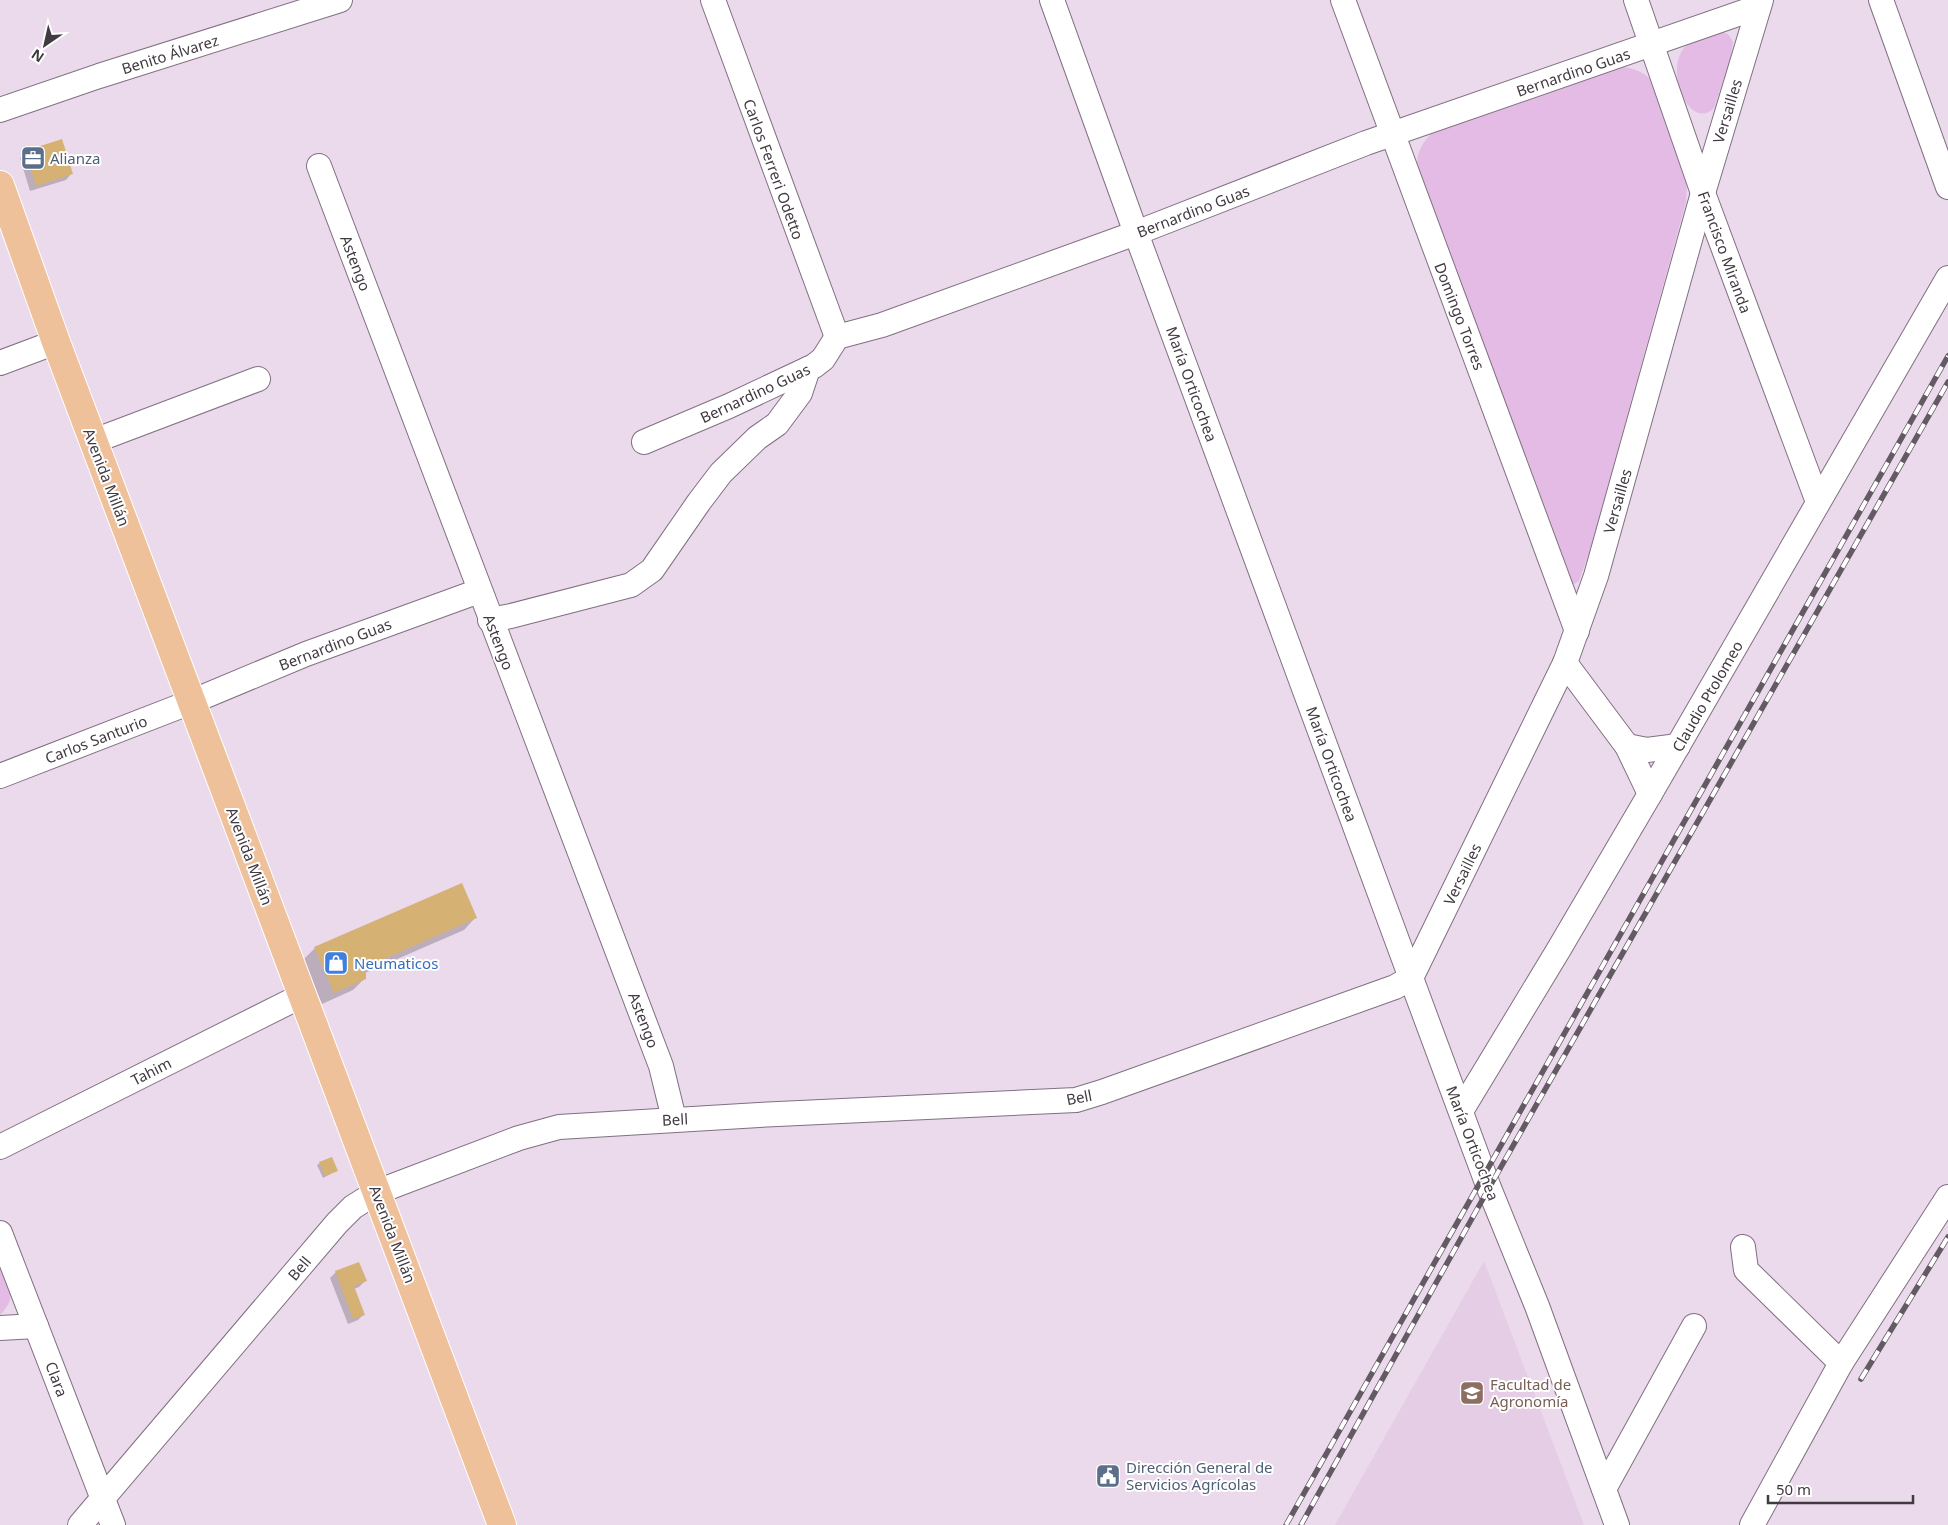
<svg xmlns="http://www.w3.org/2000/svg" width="1948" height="1525" viewBox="0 0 1948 1525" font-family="'Noto Sans',sans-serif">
	<rect width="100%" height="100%" fill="#ebd9ec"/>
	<path fill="#e5cde5" d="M1484,1261l100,264h-249z"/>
	<g fill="#e3bbe4">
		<path d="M1721,31l8,4 4,7 -3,18 -16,48c-25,25 -53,-42 -26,-64 9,-7 22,-9 33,-13z"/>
		<path d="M1621,67c15,1 25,6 34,18l32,97 -1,20 -95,345 -12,34 -5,3h-5l-152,-421c1,-13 6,-21 15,-30z"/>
		<path d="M0,1259c8,22 20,36 0,56z"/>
	</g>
	<g fill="#0003">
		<path d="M61,141l10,33 -5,6 -36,11 -10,-33 5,-6z"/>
		<path d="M475,918l-11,12 -99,43v5l-12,12 -31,14 -19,-44 12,-12z"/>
		<path d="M320,1163l16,8 -13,7 -6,-13z"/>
		<path d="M336,1272l29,9 -6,6 -5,2 10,25 -6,6 -10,4 -18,-46z"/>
	</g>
	<g fill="#d6b174">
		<path d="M62,139l11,35 -37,12 -11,-35z"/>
		<path d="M462,883l15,35 -111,49v12l-32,14 -20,-46z"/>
		<path d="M332,1157l6,14 -13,5 -6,-14z"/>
		<path d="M359,1262l8,19 -13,5 11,29 -12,4 -18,-48z"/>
	</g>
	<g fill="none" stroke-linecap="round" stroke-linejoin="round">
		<defs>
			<g id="minor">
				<path d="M713,0l124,337"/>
				<path d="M1052,0l84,233 275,745 78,210 48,118 80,219"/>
				<path d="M1343,0l234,631"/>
				<path d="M1636,0l67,193 115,309"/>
				<path d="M1881,0l67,187"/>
				<path d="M0,110l99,-34 241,-76"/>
				<path d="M319,166l342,900 13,53"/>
				<path d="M0,363l56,-21"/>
				<path d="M94,441l164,-62"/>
				<path d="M644,442l85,-36 85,-40 9,-7 14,-22 45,-12 254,-92 230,-90 392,-136"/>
				<path d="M490,620l21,-4 120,-31 21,-15 47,-68 22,-29 36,-35 20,-14 23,-31 8,-24"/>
				<path d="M1565,663l62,83 23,48"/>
				<path d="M1627,746l20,4 31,-4"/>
				<path d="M0,776l191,-74 115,-48 173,-63"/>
				<path d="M1461,1111l98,-162 91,-155 298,-516"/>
				<path d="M0,1147l303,-152"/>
				<path d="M0,1233l113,292"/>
				<path d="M1743,1247l3,23 95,93"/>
				<path d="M0,1328l36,-2"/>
				<path d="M1604,1489l90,-163"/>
				<path d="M80,1525l257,-302 16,-16 24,-15 142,-54 40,-11 200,-12 317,-15 26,-8 293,-105 16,-9 154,-315 31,-87 107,-383 58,-193"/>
				<path d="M1752,1525l89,-162 107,-166"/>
			</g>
			<path id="major" d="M0,185l56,157 446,1183"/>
		</defs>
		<use href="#minor" stroke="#807080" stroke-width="26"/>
		<use href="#major" stroke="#fff" stroke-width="30"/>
		<use href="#minor" stroke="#fff" stroke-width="24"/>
		<use href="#major" stroke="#efc19b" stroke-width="28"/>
		<defs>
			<g id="rail">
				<path d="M1861,1379l87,-142"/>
				<path d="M1286,1525l662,-1169"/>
				<path d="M1301,1525l188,-337 459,-806"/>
			</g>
		</defs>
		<use href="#rail" stroke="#635a63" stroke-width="5.5"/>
		<use href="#rail" stroke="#fff" stroke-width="4" stroke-dasharray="11" stroke-linecap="butt"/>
	</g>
	<defs>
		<symbol id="office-square" viewBox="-11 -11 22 22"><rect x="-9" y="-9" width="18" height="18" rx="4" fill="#5c6f8a" stroke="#fff"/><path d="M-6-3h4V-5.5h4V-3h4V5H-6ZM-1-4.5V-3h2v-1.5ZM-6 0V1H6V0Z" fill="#fff"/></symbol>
		<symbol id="shop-square" viewBox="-11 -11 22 22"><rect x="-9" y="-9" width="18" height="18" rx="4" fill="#3f7fe0" stroke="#fff"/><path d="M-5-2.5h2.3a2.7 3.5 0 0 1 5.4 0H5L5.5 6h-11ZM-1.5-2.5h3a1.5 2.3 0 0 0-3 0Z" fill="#fff"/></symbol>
		<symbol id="university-square" viewBox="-11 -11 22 22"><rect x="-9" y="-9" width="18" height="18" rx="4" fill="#8d6e63" stroke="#fff"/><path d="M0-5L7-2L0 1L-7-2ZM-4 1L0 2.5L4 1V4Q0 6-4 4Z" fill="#fff"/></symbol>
		<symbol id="civic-square" viewBox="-11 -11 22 22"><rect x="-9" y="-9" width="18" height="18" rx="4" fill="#5c6f8a" stroke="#fff"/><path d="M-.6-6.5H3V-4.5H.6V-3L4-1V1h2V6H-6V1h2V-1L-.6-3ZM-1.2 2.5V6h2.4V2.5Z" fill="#fff"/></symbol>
	</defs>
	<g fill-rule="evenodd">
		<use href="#office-square" x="19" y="144" width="28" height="28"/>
		<use href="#shop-square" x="322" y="949" width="28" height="28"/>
		<use href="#university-square" x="1458" y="1379" width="28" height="28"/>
		<use href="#civic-square" x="1094" y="1462" width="28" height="28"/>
	</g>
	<g text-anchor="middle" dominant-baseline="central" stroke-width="4" stroke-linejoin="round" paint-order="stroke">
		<g font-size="15" fill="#413a41" stroke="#fff">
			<text transform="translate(170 54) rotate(-17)">Benito Álvarez</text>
			<text transform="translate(1573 72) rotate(-19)">Bernardino Guas</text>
			<text transform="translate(1727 111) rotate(-73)">Versailles</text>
			<text transform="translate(774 169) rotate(70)">Carlos Ferreri Odetto</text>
			<text transform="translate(1193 211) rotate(-21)">Bernardino Guas</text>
			<text transform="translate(1725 252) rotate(70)">Francisco Miranda</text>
			<text transform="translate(356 263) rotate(69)">Astengo</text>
			<text transform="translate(1460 316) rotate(69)">Domingo Torres</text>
			<text transform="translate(1192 384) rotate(70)">María Orticochea</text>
			<text transform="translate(755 393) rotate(-25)">Bernardino Guas</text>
			<text transform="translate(107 477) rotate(69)">Avenida Millán</text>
			<text transform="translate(1617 501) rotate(-74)">Versailles</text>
			<text transform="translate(499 642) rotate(69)">Astengo</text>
			<text transform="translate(335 644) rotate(-21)">Bernardino Guas</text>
			<text transform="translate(1707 696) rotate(-60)">Claudio Ptolomeo</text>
			<text transform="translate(96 739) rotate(-21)">Carlos Santurio</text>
			<text transform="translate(1332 764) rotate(70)">María Orticochea</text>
			<text transform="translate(250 856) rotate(69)">Avenida Millán</text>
			<text transform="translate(1462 874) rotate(-64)">Versailles</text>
			<text transform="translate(644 1020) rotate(69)">Astengo</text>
			<text transform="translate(151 1071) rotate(-27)">Tahim</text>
			<text transform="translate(1079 1097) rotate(-11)">Bell</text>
			<text transform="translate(675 1119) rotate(-3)">Bell</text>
			<text transform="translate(1473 1143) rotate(69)">María Orticochea</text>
			<text transform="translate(393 1234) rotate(69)">Avenida Millán</text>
			<text transform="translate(299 1268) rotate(-50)">Bell</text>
			<text transform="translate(57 1379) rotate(69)">Clara</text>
		</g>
		<g font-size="15" fill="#4e5e75" stroke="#fff" text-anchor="start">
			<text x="50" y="158">Alianza</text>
			<text x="1126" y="1467">Dirección General de<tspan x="1126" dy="17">Servicios Agrícolas</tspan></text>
		</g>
		<g font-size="15" fill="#366cbe" stroke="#fff" text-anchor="start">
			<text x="354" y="963">Neumaticos</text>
		</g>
		<g font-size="15" fill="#785e54" stroke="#fff" text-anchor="start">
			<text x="1490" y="1384">Facultad de<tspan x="1490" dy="17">Agronomía</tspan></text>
		</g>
	</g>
	<g transform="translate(45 45) rotate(214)" stroke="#ffffff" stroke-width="4" paint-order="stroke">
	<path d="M0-4L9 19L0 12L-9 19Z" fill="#413a41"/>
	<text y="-8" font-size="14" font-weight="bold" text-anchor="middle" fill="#413a41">N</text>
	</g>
	<path d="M1768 1495v8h145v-8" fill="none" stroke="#413a41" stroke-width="2.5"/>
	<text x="1776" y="1495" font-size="15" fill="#413a41" stroke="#ffffff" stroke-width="4" paint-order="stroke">50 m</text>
</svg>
